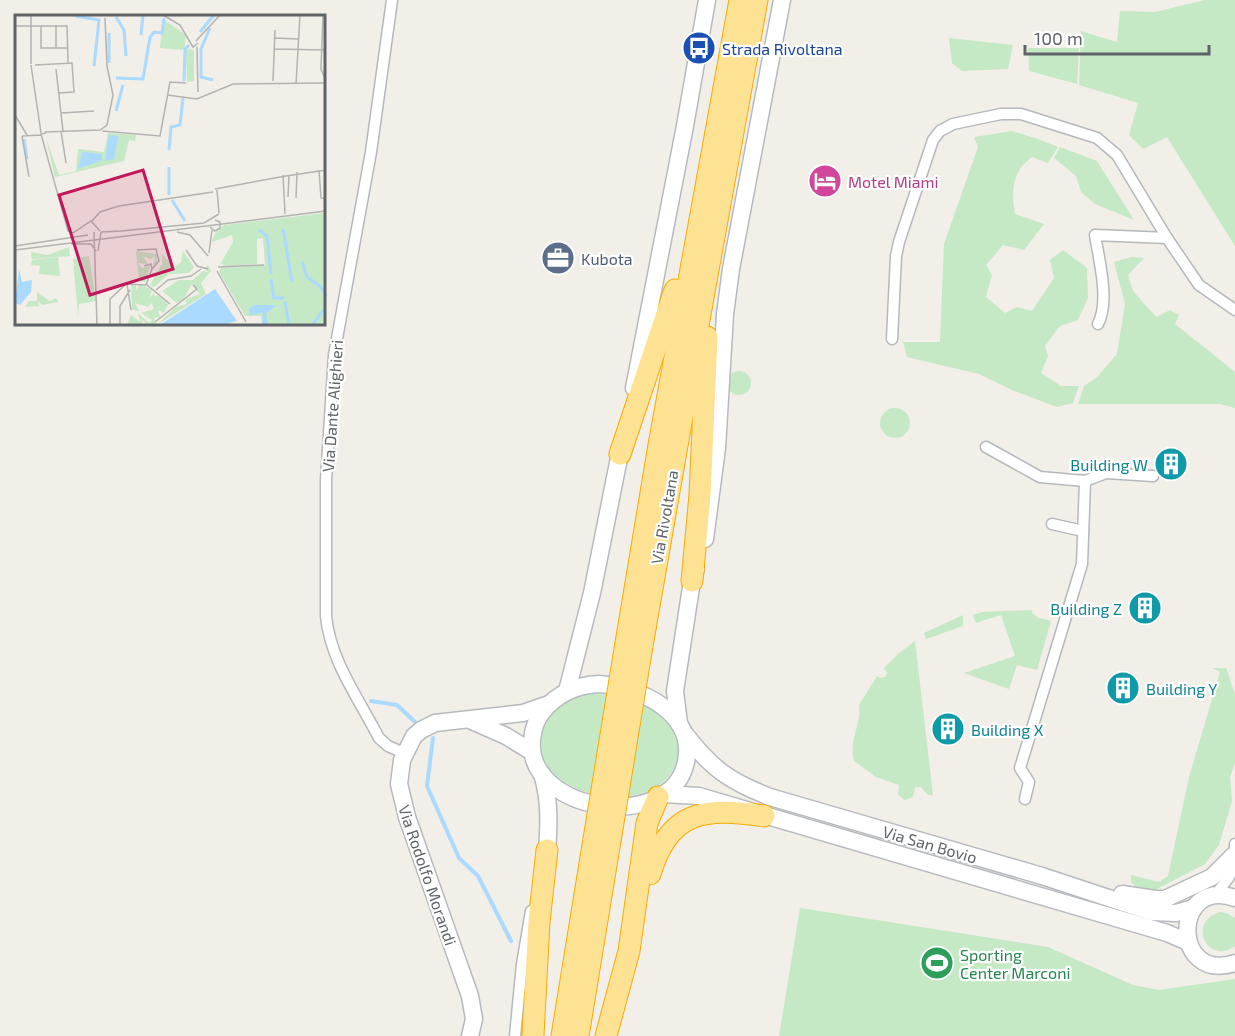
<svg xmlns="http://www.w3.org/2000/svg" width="1235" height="1036" viewBox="0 0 1235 1036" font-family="'Exo 2',sans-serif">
	<rect width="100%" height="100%" fill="#f1efe8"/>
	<g fill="#c5e8c5">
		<path d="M1205,0h30v246l-68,-109 -24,12 -14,-14 9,-32 -59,-18 2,-54 36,11 3,-31 35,1z"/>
		<path d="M949,38l64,7 -5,24 -46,2 -10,-8z"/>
		<path d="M1028,48h51l-2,36 -48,-13z"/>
		<path d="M1012,131l26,8 20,8 -10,16 -16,-6c-20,14 -21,35 -17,57l29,10 -20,26 -21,-5 -17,20 6,10 -6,22 19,16 12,-6 15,4 22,-33 -4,-18 13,-10 24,18 1,30 -10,22 -18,6 -15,20 3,10 -7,17 20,13h18l-6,17 -16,4 -45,-17 -33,-16 -72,-17 -4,-15h37l4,-98 34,-97 -4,-10z"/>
		<path d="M1060,147l37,14 37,59 -39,-16 -14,-12 -5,-16 -22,-18z"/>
		<path d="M1132,257l12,1 -16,17 5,16 23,26 14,-7 9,5 -4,9 60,48v36l-15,-4h-142l6,-18 13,-9 20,-23 8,-50 -11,-42z"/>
		<circle cx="739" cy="383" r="12"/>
		<circle cx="895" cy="423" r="15"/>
		<path d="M1032,610v3l7,5 12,3 -14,49 -20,-5 -8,24 -45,-16 51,-17 -14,-41 -25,8 -3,-8 9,-3z"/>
		<path d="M963,615v11l-37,13 -2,-6z"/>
		<path d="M915,641l18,154h-5l-7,-8h-6l-2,10 -8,3 -7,-5 1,-10 -23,-8 -22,-16c-6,-21 8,-35 5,-56l18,-29 3,2 5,-1 2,-4 -3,-5 14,-14z"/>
		<path d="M1212,668h14l9,26v69l-5,14 2,24 -13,44 -14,19 -54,28 -15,-5 -5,-5v-7l28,7 9,-6 21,-99 31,-105z"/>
		<path d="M593,694c27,0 62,10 77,33 8,12 11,26 5,39 -26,58 -154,28 -131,-37 7,-21 29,-33 49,-35z"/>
		<path d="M800,908l248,39 85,38 26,5 76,-11v57h-456z"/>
		<path d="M1220,912l6,1 9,5v28c-27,20 -49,-24 -15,-34z"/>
	</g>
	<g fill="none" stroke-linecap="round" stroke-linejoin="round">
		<g stroke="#aadaff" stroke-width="4">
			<path d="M371,701l26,4 18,17"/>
			<path d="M433,738l-6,48 32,72 19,18 33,65"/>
		</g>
		<defs>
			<g id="street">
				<path d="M392,0l-21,152 -37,203 -8,125v136c4,44 33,83 53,122l9,8 16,7"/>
				<path d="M1098,324c12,-23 1,-64 -3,-89l72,3 32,47 36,25"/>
				<path d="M892,339l4,-83 3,-14 34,-102 7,-9 13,-7 48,-10h20l76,24 20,17 50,83"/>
				<path d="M986,447l54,30 45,4 -3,83 -62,204 9,14 -4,17"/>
				<path d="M1085,481l21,-8 47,3"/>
				<path d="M1052,524l31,7"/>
				<path d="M1215,896l14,-19 5,-10 1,-23"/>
				<path d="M515,1036l7,-72 9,-53"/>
			</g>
			<g id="secondary">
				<path d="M634,388l51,-262 22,-126"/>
				<path d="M705,539l12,-91 8,-134 6,-45 51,-269"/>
				<path d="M599,684c40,3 97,28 87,78 -15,72 -160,51 -154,-22 1,-10 4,-21 11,-29 14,-17 33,-26 56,-27z"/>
				<path d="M567,691l25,-98 30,-150"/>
				<path d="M472,721l34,15 26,16"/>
				<path d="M679,724l-4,-33 17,-110 4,-12"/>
				<path d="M685,734c27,35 44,47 85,63l272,79 109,36 25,1 18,-5"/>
				<path d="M542,774c8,26 7,50 5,76"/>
				<path d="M663,794l36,2 468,137 21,9"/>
				<path d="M1122,894l33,5h10l47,-22 21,-21"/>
				<path d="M1235,898c-63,-22 -64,86 0,65"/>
				<path d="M470,1036l4,-17 -4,-23 -63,-179 -8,-33 3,-24 12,-24 7,-6 14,-7 88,-10 26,-9"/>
			</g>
			<g id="highway">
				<path d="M620,454l55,-164"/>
				<path d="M692,581l8,-86 7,-158"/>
				<path d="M626,643l33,-198 81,-445"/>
				<path d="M642,646l58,-332 57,-314"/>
				<path d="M650,874c19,-64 55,-67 114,-58"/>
				<path d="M533,1036l6,-114 8,-72"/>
				<path d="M562,1036l32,-197"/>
				<path d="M578,1036l32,-195"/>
				<path d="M606,1036l23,-85 18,-128 11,-26"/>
			</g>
		</defs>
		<use href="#street" stroke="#b5b8bc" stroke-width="13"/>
		<use href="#secondary" stroke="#b6babf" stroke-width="19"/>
		<use href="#highway" stroke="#f9ab00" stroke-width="23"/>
		<use href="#street" stroke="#fff" stroke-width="10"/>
		<use href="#secondary" stroke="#fff" stroke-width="16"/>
		<use href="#highway" stroke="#fde293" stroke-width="21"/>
		<defs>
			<g id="highway-bridge">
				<path d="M594,839l32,-196"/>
				<path d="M610,841l32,-195"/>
			</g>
		</defs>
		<use href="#highway-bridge" stroke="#f9ab00" stroke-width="23" stroke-linecap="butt"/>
		<use href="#highway-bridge" stroke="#fde293" stroke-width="21"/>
	</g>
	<defs>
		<symbol id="bus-disc" viewBox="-11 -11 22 22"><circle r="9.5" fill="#1a4fb4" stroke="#fff"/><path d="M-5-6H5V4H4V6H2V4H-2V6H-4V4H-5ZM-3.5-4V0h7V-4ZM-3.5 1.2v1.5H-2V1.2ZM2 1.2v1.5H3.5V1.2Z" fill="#fff"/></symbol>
		<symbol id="hotel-disc" viewBox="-11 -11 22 22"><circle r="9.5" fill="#d1479c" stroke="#fff"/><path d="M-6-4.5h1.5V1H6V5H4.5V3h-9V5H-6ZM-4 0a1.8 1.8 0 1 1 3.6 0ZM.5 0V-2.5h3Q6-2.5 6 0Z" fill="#fff"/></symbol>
		<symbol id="office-disc" viewBox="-11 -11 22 22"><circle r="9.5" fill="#5c6f8a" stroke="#fff"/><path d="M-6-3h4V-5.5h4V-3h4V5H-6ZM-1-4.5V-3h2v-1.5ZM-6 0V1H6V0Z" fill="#fff"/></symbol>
		<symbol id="building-disc" viewBox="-11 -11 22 22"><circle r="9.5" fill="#0f9aa8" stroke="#fff"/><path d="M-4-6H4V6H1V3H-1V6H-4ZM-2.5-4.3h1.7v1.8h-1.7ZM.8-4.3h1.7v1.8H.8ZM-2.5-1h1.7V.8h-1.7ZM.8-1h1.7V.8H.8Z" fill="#fff"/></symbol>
		<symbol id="stadium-disc" viewBox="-11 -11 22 22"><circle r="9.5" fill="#2e9e5b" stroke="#fff"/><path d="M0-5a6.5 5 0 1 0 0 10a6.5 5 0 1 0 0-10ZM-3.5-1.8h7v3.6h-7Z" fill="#fff"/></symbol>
	</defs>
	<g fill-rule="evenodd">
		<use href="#bus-disc" x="680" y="29" width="38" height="38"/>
		<use href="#hotel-disc" x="806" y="162" width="38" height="38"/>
		<use href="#office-disc" x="539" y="239" width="38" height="38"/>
		<use href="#building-disc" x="1152" y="445" width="38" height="38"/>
		<use href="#building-disc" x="1126" y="589" width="38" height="38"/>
		<use href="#building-disc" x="1104" y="669" width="38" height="38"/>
		<use href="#building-disc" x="929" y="710" width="38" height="38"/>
		<use href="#stadium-disc" x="918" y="944" width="38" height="38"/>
	</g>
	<g text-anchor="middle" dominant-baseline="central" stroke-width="4.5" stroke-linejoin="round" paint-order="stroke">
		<g font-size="16" fill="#164399" stroke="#fff" text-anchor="start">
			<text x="722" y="48">Strada Rivoltana</text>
		</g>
		<g font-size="16" fill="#b23c85" stroke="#fff" text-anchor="start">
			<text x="848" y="181">Motel Miami</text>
		</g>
		<g font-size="16" fill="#4e5e75" stroke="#fff" text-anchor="start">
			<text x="581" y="258">Kubota</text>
		</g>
		<g font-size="16" fill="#5f6368" stroke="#fff">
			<text transform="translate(332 406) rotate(-86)">Via Dante Alighieri</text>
			<text transform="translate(664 517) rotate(-80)">Via Rivoltana</text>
			<text transform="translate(930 844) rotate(16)">Via San Bovio</text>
			<text transform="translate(428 875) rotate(71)">Via Rodolfo Morandi</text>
		</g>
		<g font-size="16" fill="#0d838f" stroke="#fff" text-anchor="end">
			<text x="1148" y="464">Building W</text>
			<text x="1122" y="608">Building Z</text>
			<text x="1146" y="688" text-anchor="start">Building Y</text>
			<text x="971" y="729" text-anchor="start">Building X</text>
		</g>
		<g font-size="16" fill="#27864d" stroke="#fff" text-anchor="start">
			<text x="960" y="954">Sporting<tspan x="960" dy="18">Center Marconi</tspan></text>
		</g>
	</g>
	<g transform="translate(15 15)">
		<rect width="310" height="310" fill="#f1efe8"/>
		<path d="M148,4l23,16 -2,15 -24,-2zM175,34l4,2v30l-7,1 -1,-32zM93,118l28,2 -1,6 -6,-1 -5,21 -69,16 -9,-39 13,37 17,-4 2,-22 26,3zM310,198v112h-63l-1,-9h-16l-26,-44 2,-4 44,-3 -2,-27 -6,1v25l-32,2 -4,-3 12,-21 -1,-7 -20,7 3,-9 9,-8zM54,232l1,9 -12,1 2,19 -21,-2 1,-8 -9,-1 1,-5 25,-3 -25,2 -1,-7 17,3zM121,236l21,3v8l-4,4 2,-10 -5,3 -7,-3 5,8 -10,-1 4,5 7,-2 1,1 -5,15 -6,-1zM168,236l11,16 -5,6 -20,1 -15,13 -4,-2 12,-21v-10l12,13 7,-5zM74,241l7,45 -17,3 -1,13 -5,-58zM193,250l3,6 -10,12 5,11 -49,31 19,-18 10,-3v-5l14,-5 -8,-10 -9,16 -6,3 -15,-12 17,-11h14l10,-9 6,1 -4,-3zM125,269l12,6 -3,8 6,-6 -1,5 4,-2 10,9 -4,9 -6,-3 2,7 -6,1 2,7h-8l-7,-6 2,6h-16l4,-10 9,7 -2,-9 11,10 3,-3 -11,-7 13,-4 -2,-6 -4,4 -13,-4 4,8 -7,-1 -1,-25h5v5zM22,277l13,9 6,-3 2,4 -16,3 -4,-4 1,5 -14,1 4,-6h8z" fill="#c5e8c5"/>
		<path d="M94,120l9,1 -4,23 -9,2zM67,137l20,2v6l-24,9zM4,254l3,13 10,-2 -1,12 -11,13 -5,-2zM200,274l22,32 -15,4h-62zM240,290h22l-11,8 2,12h-6l1,-12 -14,2v-7z" fill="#aadaff"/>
		<path fill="none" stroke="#aadaff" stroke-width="3" d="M61,1l23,4 -5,46M101,2l8,13 2,26M195,13l-9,21v28l12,3M185,17l14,-17M94,18v30M126,20l2,-20M101,63l27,1 7,-42 4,-5 8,1 2,-15M169,66l1,-32 4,-4M101,96l7,-26M9,124l3,20M154,135l2,-23 9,-2 3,-27M154,152v28M157,185l13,21M268,214l9,53M244,215l8,6 4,38M287,246l5,16 14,10 5,9M256,264l3,19h10M270,287l4,23M297,310l13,-17"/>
		<path fill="none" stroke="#b3b3b1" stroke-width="1.5" d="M16,0v49M148,0l17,10 13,22 5,-4M308,0l-2,54 5,12M41,10v23M0,11h52l1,36M26,11v22h27M259,23l24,1M181,26l24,-26M182,32l1,45M259,34l52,1M16,50l10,68M20,50l37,-2 2,29 -15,1M41,54l7,62M258,66l2,-51M281,69l4,-69M152,80l30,4 36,-15 92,-1M46,98l33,-2M0,100l12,20M46,116l5,32M87,116l58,5 10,-54 16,1M30,117l55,-2 7,-5 6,-30 -6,-29 -2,-48M31,118l-5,1 27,97 5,2 18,-12 9,10M7,121l7,41M7,121l19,-1M304,155l2,28 5,1M268,160l2,39M271,161l40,-6M200,174l71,-13M202,175l2,23M273,182l1,-22M281,183l1,-26M77,206l8,-9 19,-6 94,-14M195,212l5,4 5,-3v-6l-5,-2M106,216l83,-8 15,-9M79,217l3,93M86,217l20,-1M162,217l13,3 18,21M56,229h20l5,7M0,231l73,-11M0,235l311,-39M122,235l19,-1 3,12 -7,8M171,235l11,16 11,3M83,236l3,-19M194,238l3,-23M129,251l7,-2 1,5 -6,16M203,252l46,-2M202,256l29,51M112,269l4,26M141,275l12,-10 23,-4 10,-7M140,307l42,-33 -4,-4M95,310v-26l16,-15 21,1 23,19M105,310v-19l10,-16"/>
		<path fill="#c2185b" fill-opacity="0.15" stroke="#c2185b" stroke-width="3" d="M128,155l30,99 -83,26 -31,-100z"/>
		<rect width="310" height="310" fill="none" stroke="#5f6368" stroke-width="3"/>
	</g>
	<path d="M1025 45v9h184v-9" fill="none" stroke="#5f6368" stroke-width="3"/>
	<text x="1034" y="45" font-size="18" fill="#5f6368" stroke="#ffffff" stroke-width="4.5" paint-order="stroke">100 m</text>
</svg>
